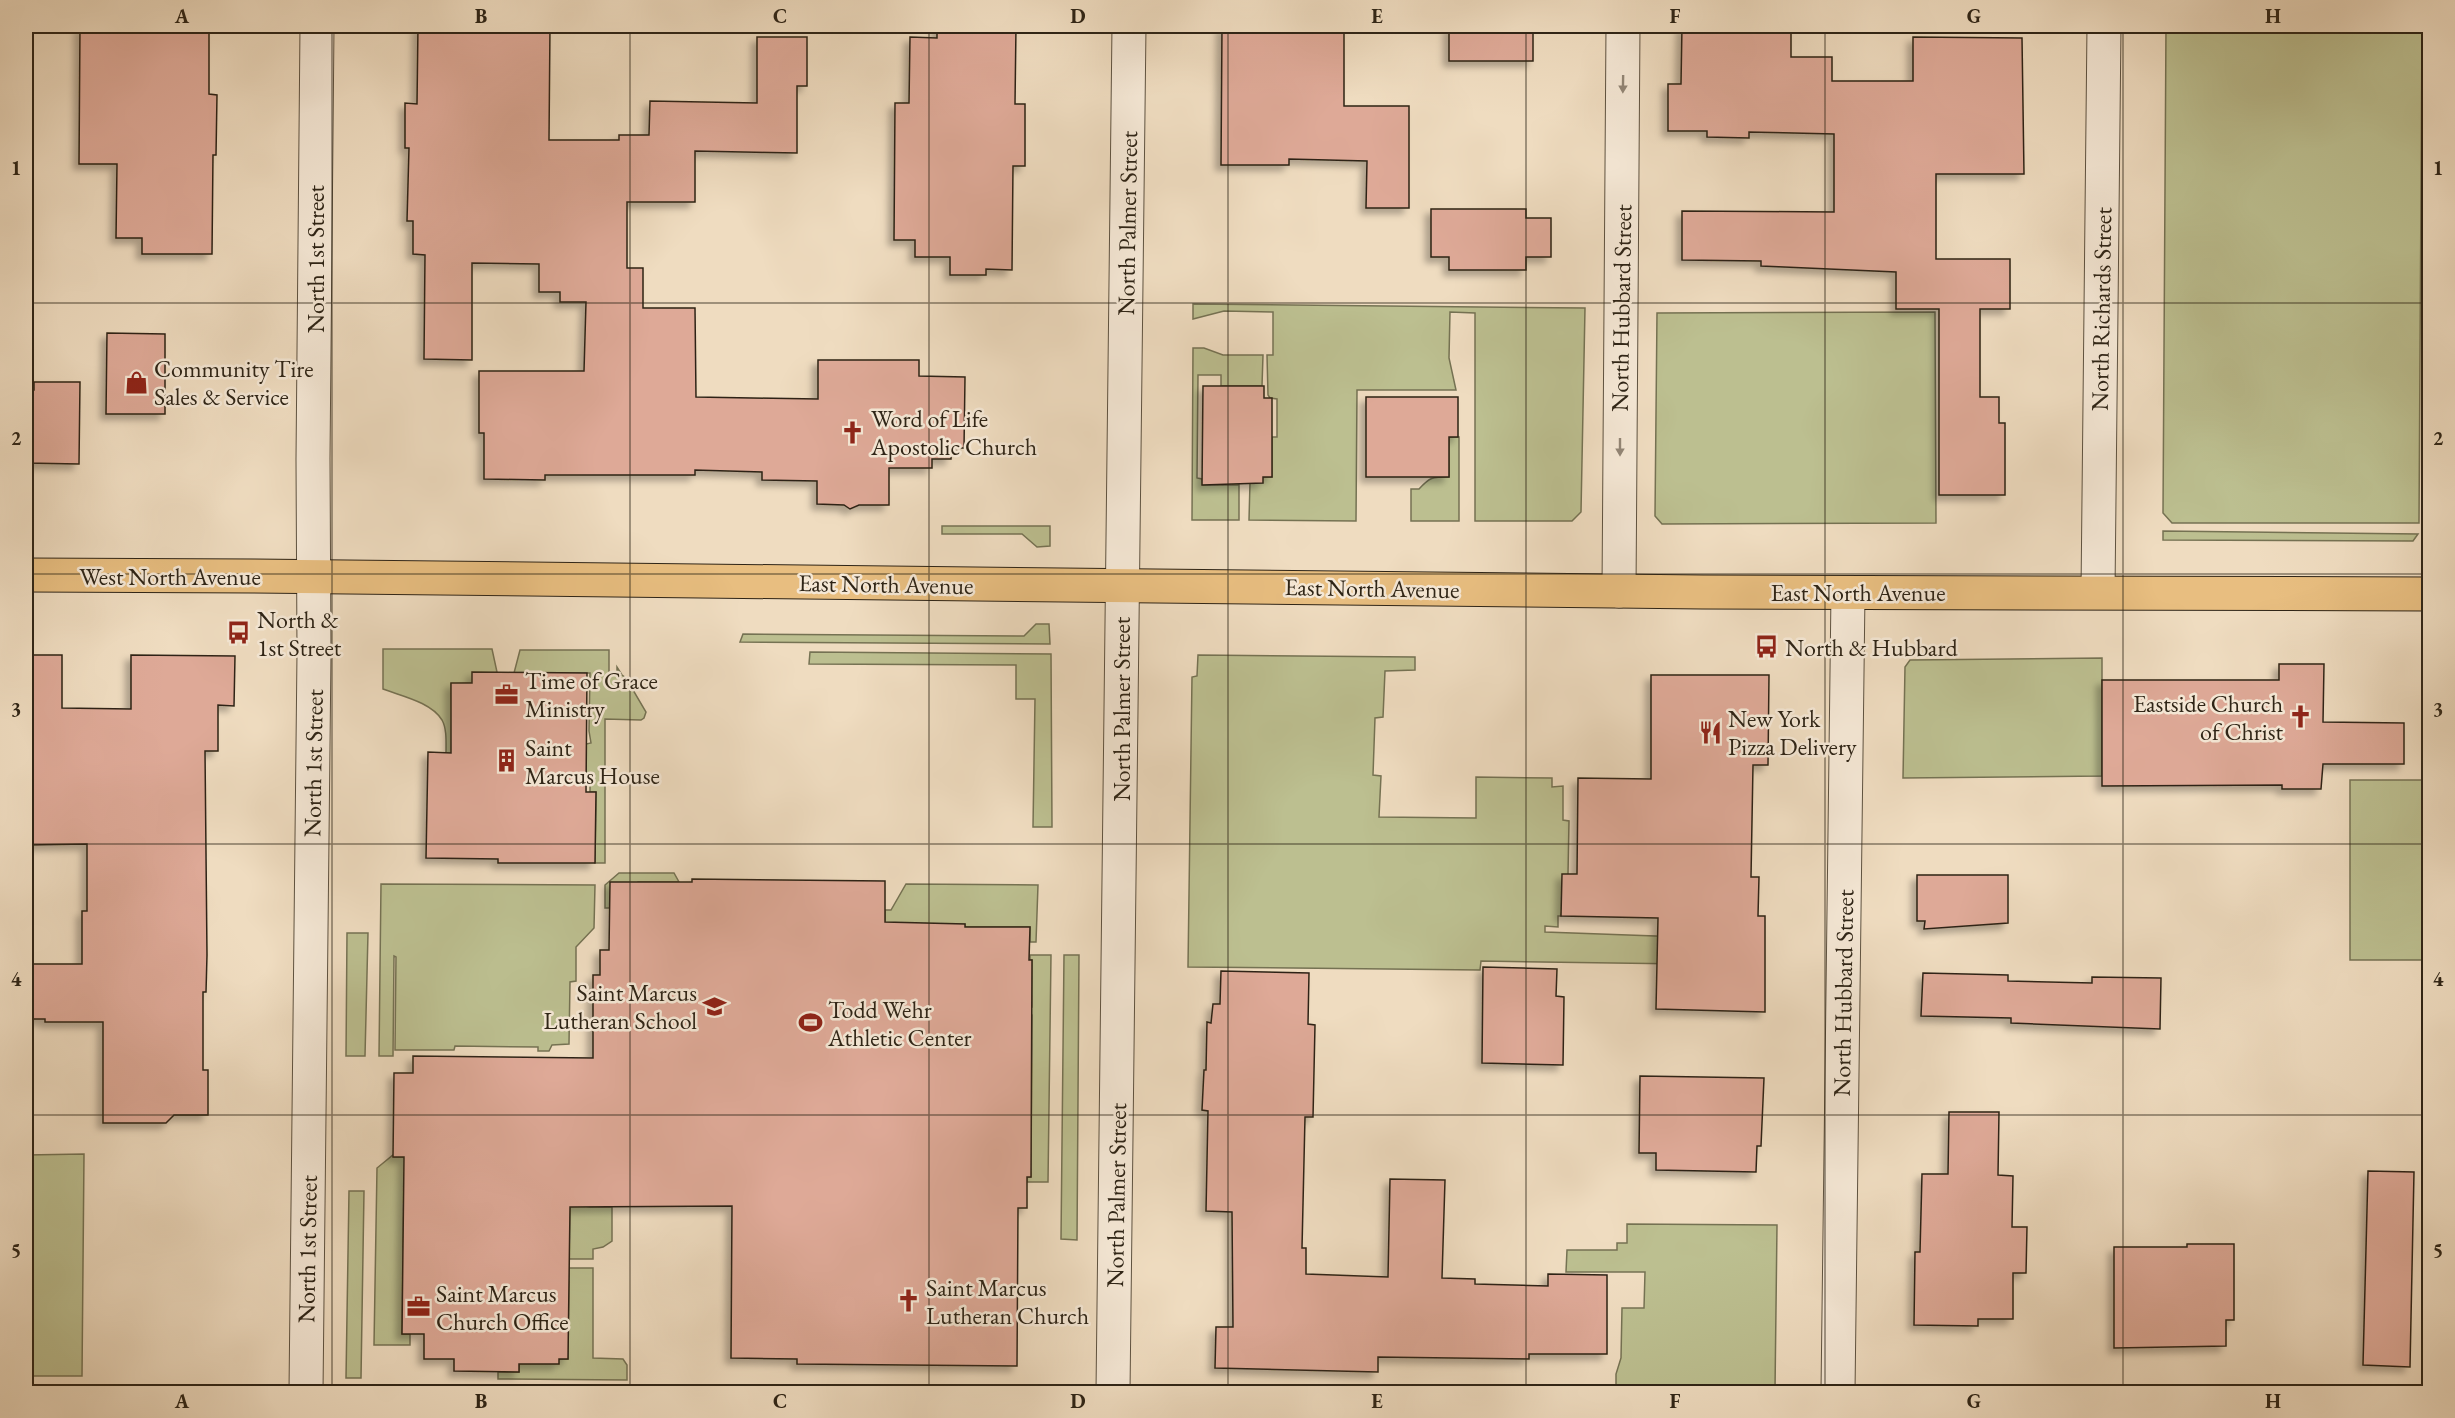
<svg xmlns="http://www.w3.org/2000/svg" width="2455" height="1418" viewBox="0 0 2455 1418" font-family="'EB Garamond',serif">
	<defs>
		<filter id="shadow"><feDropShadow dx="-5.5" dy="5.5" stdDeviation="3" flood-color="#0004"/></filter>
	</defs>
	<rect width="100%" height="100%" fill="#efdcc0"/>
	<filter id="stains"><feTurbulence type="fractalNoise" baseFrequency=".00333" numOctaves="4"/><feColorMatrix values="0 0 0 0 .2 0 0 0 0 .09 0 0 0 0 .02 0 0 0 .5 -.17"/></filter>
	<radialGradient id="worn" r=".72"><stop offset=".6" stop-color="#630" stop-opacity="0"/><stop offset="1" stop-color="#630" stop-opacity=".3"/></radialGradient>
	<g fill="#bcbf90" stroke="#757253" stroke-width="1.5">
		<path d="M2166,26h256l-3,497h-247l-9,-10z"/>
		<path d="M1193,304l392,4 -4,204 -9,9h-97v-208l-25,-1 -1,46 7,32h-99l-1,131 -107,-1 1,-37 13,-6h9v-40h5v-38l-7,-1 -2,-3 -1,-40h6v-43l-49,-1 -31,8z"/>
		<path d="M1935,312l1,211 -274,1 -7,-8 2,-203z"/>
		<path d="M1193,348h11l19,7h40l-1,31h-41v-11h-23l-1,103 5,1 1,6h35l1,-2v37h-47z"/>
		<path d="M1449,437h10v84h-48v-32h8c11,-12 13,-12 30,-12z"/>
		<path d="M942,526h108v20l-13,1 -15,-13h-80z"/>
		<path d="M2163,531l255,3 -5,7 -250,-1z"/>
		<path d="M1036,624h13l1,20 -310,-2 3,-8 281,2z"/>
		<path d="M383,649h109l5,23 -25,11 -21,1 2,69h-7c0,-11 1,-24 -4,-33 -11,-18 -41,-24 -59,-31z"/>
		<path d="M520,650h89v25h8v-8l5,8 4,3 20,34 -2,6 -3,2 -36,-1v144h-10l1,-71h-6v-8h-4v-40l5,-1 -2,-12 1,-58h-76z"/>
		<path d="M810,652l241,2 1,173h-19l2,-128h-19v-34l-207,-1z"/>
		<path d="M1198,655l217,2v13l-30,1 -2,46 -8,1 -2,57 8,1 -2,41 97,1v-41l76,1v9l11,-1v34l6,1 -1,53 -7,42h-3v11l-13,-1v6l138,5 1,27 -203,-3 -1,9 -292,-3 4,-290 5,-1z"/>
		<path d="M2102,658v118l-199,2 2,-111 5,-7z"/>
		<rect x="2350" y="780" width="79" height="180"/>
		<path d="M619,873h55l5,9h-41l-28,21v5h-5v-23z"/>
		<path d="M381,884l214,1 -1,43 -18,19v34l-6,1 -1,62 -17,1 -3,6h-11v-4l-83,-1 -1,4h-59l1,-93 -2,-1 -1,100h-14z"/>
		<path d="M906,884l132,1 -2,57h-6v-15h-65v-3l-80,2v-16h6z"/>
		<path d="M347,933h21l-3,123h-19z"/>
		<path d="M1030,955h21l-3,227h-21v-5h4l1,-162 -3,-1v-7h3v-47h-2z"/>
		<path d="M1064,955h15l-2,285 -16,-1z"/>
		<path d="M84,1154l-2,222h-56v-221z"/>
		<path d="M393,1155l1,2h19l-9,24 -2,153h8v11h-36l3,-177z"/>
		<path d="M349,1191h15l-3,187h-15z"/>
		<path d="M570,1203l20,4h22v34l-9,6 -10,2v10h-24z"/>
		<path d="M1627,1224l150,1 -2,165 -159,-1v-15l5,-16 1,-50h22l1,-36h-79l1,-22h50v-7h10z"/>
		<path d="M569,1268h24v90l30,1 4,6v15l-129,-1v-7h21v-13h49z"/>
	</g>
	<g fill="#dea997" stroke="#2e2416" stroke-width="1.5" filter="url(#shadow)">
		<path d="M80,26h129v68l8,1 -1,60h-3l-1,99h-70v-16h-26l1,-74h-38z"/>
		<path d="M418,26h132l-1,114h70v-5h30l1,-34 107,2v-66h50v49h-10v67l-102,-2v51h-68v66h16v40h52l1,89 122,2v-39h101v16l46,1 -1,71h-13v11h-19v9h-43v37h-30l-9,4 -6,-4 -27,-1v-23l-55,-1v-8l-67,-2v5h-150v5l-61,-1v-46h-5v-62h105l2,-69h-26v-10h-21v-28l-67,-1v97l-48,-1 1,-104 -12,-1v-33h-6l2,-73h-4v-45l12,1z"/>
		<path d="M937,26h79l-1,78h10v62h-12l-1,104 -26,-1v6h-36v-18h-35v-17h-21l1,-137h14l1,-66 27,1z"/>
		<path d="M1222,26h122v80h65v102h-43l1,-47 -78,-2v6h-68z"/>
		<rect x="1449" y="26" width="84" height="35"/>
		<path d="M1682,26h109v31h41v24h81v-44l109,1 2,136h-88v85h74v50h-30v88h19v26h6v72h-66v-186h-43v-37l-135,-6v-5l-79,-1v-49l152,1v-78l-85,-2v6l-42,-1v-6h-39v-47h13z"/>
		<path d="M1431,209h95v9h25v39h-25v13h-77v-13h-18z"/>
		<path d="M107,333l58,1v80h-59z"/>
		<path d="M34,382h46l-1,82 -53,-1v-73h8z"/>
		<path d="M1203,386h61v12h8v79h-9v6l-61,2z"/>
		<path d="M1366,397h92v40h-9v40h-83z"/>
		<path d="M26,655h36v53l69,1v-54l104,1 -1,50 -16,-1v46h-13l2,204 -1,37h-3v78h5v45h-34l-8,8h-63v-101h-58v-3h-19l1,-55h55v-53h5v-67l-61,1z"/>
		<path d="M2279,664h45l-1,58 81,1v41h-81l-2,25h-39v-4l-180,1v-106h177z"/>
		<path d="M472,672l115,1 -1,119h10l-1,71h-97v-4l-72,-1 2,-106 23,1v-70h21z"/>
		<path d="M1651,675h118l-1,90h-15l-2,112h8l-1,39h7v96l-109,-3 2,-91 -97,-2 1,-42h15l1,-96 73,1z"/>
		<path d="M1917,875h91v48l-84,6 1,-8h-8z"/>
		<path d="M692,879l193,2v41l80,2v3h65l-1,33h3l-1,217h-4v31h-9l-1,158 -220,-2v-5l-66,-1 1,-152 -162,1 -2,152h-9v5h-40v8l-65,-1v-12h-30v-25h-22l2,-177h-11l1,-84h19v-17l180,2v-83h7v-25h9l1,-68h82z"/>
		<path d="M1483,967l74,2 -1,27 8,1 -1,68 -81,-2z"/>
		<path d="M1221,971l88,2 -1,51 7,1 -2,92h-8l-3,131h4v26l82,3 2,-98 55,1 -3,98 33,1v5l73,2v-12l59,1v79h-78v5l-151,-2v15l-163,-4 1,-41h17l-1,-115 -26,-1 2,-100 -6,-1 2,-40h2l1,-48 4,1 2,-19h7z"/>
		<path d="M1923,973l85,2v6l84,2v-6l69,1 -1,51 -149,-6v-5l-90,-2z"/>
		<path d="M1640,1076l124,2 -3,68h-4l-1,26 -100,-2v-17h-17z"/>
		<path d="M1949,1112h50l-1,63 15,1 -1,51h15l-1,46h-13v46h-35v7l-64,-1 1,-73h5l2,-78h26z"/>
		<path d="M2368,1171l46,1 -4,195 -47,-2z"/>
		<path d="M2187,1244h47v76h-8v26l-112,2v-101h73z"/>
	</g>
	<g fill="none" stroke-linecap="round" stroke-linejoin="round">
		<defs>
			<g id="minor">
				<path d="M1619,591l4,-565"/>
				<path d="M2098,592l6,-566"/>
				<path d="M306,1392l8,-739 -1,-194 4,-433"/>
				<path d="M1113,1392l16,-1366"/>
				<path d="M1838,1392l10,-799"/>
			</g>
			<path id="major" d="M26,575l228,1 1449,16 727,2"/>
		</defs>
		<use href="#minor" stroke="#5e5240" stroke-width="35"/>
		<use href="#major" stroke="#2e2416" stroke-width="35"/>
		<use href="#minor" stroke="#f5e8d6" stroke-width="33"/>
		<use href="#major" stroke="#e8be80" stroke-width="33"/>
	</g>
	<defs><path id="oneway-solid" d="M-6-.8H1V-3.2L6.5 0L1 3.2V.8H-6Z" transform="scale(1.5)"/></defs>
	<g fill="#928676">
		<use href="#oneway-solid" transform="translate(1623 84) rotate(91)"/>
		<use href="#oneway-solid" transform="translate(1620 447) rotate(90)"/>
	</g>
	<path fill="none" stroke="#2e2416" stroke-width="1.5" stroke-opacity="0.55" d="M332,26v1366M630,26v1366M929,26v1366M1228,26v1366M1526,26v1366M1825,26v1366M2123,26v1366M26,303h2404M26,574h2404M26,844h2404M26,1115h2404"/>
	<defs>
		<symbol id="shop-bare" viewBox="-9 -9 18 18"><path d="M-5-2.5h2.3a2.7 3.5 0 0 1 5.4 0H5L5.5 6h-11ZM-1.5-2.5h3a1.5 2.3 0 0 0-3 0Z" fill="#8f2418" stroke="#f5e8d6" stroke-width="2.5" paint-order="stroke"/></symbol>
		<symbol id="church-bare" viewBox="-9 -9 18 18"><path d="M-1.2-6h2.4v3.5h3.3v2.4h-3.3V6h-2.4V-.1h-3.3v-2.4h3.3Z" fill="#8f2418" stroke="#f5e8d6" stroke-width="2.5" paint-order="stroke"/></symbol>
		<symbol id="bus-bare" viewBox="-9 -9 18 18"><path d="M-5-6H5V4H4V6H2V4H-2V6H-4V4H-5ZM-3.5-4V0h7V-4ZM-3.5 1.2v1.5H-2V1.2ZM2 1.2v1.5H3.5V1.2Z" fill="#8f2418" stroke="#f5e8d6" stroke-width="2.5" paint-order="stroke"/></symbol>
		<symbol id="office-bare" viewBox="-9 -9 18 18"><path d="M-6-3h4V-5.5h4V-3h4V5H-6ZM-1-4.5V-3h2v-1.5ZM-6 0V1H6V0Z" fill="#8f2418" stroke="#f5e8d6" stroke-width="2.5" paint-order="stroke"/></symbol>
		<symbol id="restaurant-bare" viewBox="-9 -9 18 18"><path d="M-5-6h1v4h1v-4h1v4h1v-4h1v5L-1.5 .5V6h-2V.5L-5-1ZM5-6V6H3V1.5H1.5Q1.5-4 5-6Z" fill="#8f2418" stroke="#f5e8d6" stroke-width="2.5" paint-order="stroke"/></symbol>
		<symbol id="building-bare" viewBox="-9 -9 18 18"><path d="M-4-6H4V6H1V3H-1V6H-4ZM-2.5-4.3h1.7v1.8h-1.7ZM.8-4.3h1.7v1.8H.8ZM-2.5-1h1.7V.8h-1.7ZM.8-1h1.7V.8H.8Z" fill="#8f2418" stroke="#f5e8d6" stroke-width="2.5" paint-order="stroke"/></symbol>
		<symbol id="school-bare" viewBox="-9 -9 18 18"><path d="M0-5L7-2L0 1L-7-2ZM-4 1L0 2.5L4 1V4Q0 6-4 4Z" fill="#8f2418" stroke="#f5e8d6" stroke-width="2.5" paint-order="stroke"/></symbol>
		<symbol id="stadium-bare" viewBox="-9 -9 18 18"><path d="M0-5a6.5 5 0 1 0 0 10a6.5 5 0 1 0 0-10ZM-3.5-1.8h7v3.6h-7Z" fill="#8f2418" stroke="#f5e8d6" stroke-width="2.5" paint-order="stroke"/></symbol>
	</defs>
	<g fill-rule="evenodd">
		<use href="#shop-bare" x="120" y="366" width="33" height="33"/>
		<use href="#church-bare" x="836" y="416" width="33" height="33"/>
		<use href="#bus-bare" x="222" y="616" width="33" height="33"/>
		<use href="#bus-bare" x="1750" y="630" width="33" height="33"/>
		<use href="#office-bare" x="490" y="678" width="33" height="33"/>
		<use href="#church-bare" x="2284" y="700" width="33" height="33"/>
		<use href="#restaurant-bare" x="1694" y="716" width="33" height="33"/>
		<use href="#building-bare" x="490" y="744" width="33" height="33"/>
		<use href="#school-bare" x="698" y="990" width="33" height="33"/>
		<use href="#stadium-bare" x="794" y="1006" width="33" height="33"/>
		<use href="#church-bare" x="892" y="1284" width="33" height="33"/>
		<use href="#office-bare" x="402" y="1290" width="33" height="33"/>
	</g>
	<g text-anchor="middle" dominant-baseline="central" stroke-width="5" stroke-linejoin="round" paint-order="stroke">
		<g font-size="24" fill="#2e2416" stroke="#f5e8d6">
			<text transform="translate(1127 223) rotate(-89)">North Palmer Street</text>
			<text transform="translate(315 259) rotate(-90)">North 1st Street</text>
			<text transform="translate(1621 308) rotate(-89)">North Hubbard Street</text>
			<text transform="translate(2101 309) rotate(-89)">North Richards Street</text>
			<text x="170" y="576">West North Avenue</text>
			<text transform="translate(886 584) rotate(1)">East North Avenue</text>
			<text transform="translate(1372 588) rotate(1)">East North Avenue</text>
			<text x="1858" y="592">East North Avenue</text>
			<text transform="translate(1121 709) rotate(-90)">North Palmer Street</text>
			<text transform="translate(313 763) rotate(-89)">North 1st Street</text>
			<text transform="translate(1843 993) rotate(-89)">North Hubbard Street</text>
			<text transform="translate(1116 1195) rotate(-89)">North Palmer Street</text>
			<text transform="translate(307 1249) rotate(-89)">North 1st Street</text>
		</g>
		<g font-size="24" fill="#2e2416" stroke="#f5e8d6" text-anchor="start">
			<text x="154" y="368">Community Tire<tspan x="154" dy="28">Sales &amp; Service</tspan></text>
			<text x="871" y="418">Word of Life<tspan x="871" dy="28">Apostolic Church</tspan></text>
			<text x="257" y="619">North &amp;<tspan x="257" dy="28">1st Street</tspan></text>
			<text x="1785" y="647">North &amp; Hubbard</text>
			<text x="525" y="680">Time of Grace<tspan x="525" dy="28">Ministry</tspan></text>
			<text x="2283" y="703" text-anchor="end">Eastside Church<tspan x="2283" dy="28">of Christ</tspan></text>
			<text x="1728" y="718">New York<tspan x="1728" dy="28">Pizza Delivery</tspan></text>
			<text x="525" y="747">Saint<tspan x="525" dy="28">Marcus House</tspan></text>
			<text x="697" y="992" text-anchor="end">Saint Marcus<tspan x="697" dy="28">Lutheran School</tspan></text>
			<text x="828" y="1009">Todd Wehr<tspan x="828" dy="28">Athletic Center</tspan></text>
			<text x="926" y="1287">Saint Marcus<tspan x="926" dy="28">Lutheran Church</tspan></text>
			<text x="436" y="1293">Saint Marcus<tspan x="436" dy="28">Church Office</tspan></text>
		</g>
	</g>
	<rect width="2455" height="1418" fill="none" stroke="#efdcc0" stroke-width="66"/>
	<rect x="33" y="33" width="2389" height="1352" fill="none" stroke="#2e2416" stroke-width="2"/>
	<g font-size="20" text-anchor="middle" font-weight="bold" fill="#2e2416">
		<text x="182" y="23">A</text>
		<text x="481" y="23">B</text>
		<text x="780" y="23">C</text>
		<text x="1078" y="23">D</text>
		<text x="1377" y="23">E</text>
		<text x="1675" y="23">F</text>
		<text x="1974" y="23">G</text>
		<text x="2273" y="23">H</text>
		<text x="16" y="175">1</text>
		<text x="2438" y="175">1</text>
		<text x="16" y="445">2</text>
		<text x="2438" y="445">2</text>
		<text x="16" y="716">3</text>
		<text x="2438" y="716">3</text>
		<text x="16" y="986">4</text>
		<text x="2438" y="986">4</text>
		<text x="16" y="1257">5</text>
		<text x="2438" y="1257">5</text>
		<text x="182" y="1408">A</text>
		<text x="481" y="1408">B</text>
		<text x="780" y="1408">C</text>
		<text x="1078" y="1408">D</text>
		<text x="1377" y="1408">E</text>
		<text x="1675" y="1408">F</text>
		<text x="1974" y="1408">G</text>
		<text x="2273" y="1408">H</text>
	</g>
	<rect width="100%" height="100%" filter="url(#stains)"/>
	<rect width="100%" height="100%" fill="url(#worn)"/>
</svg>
